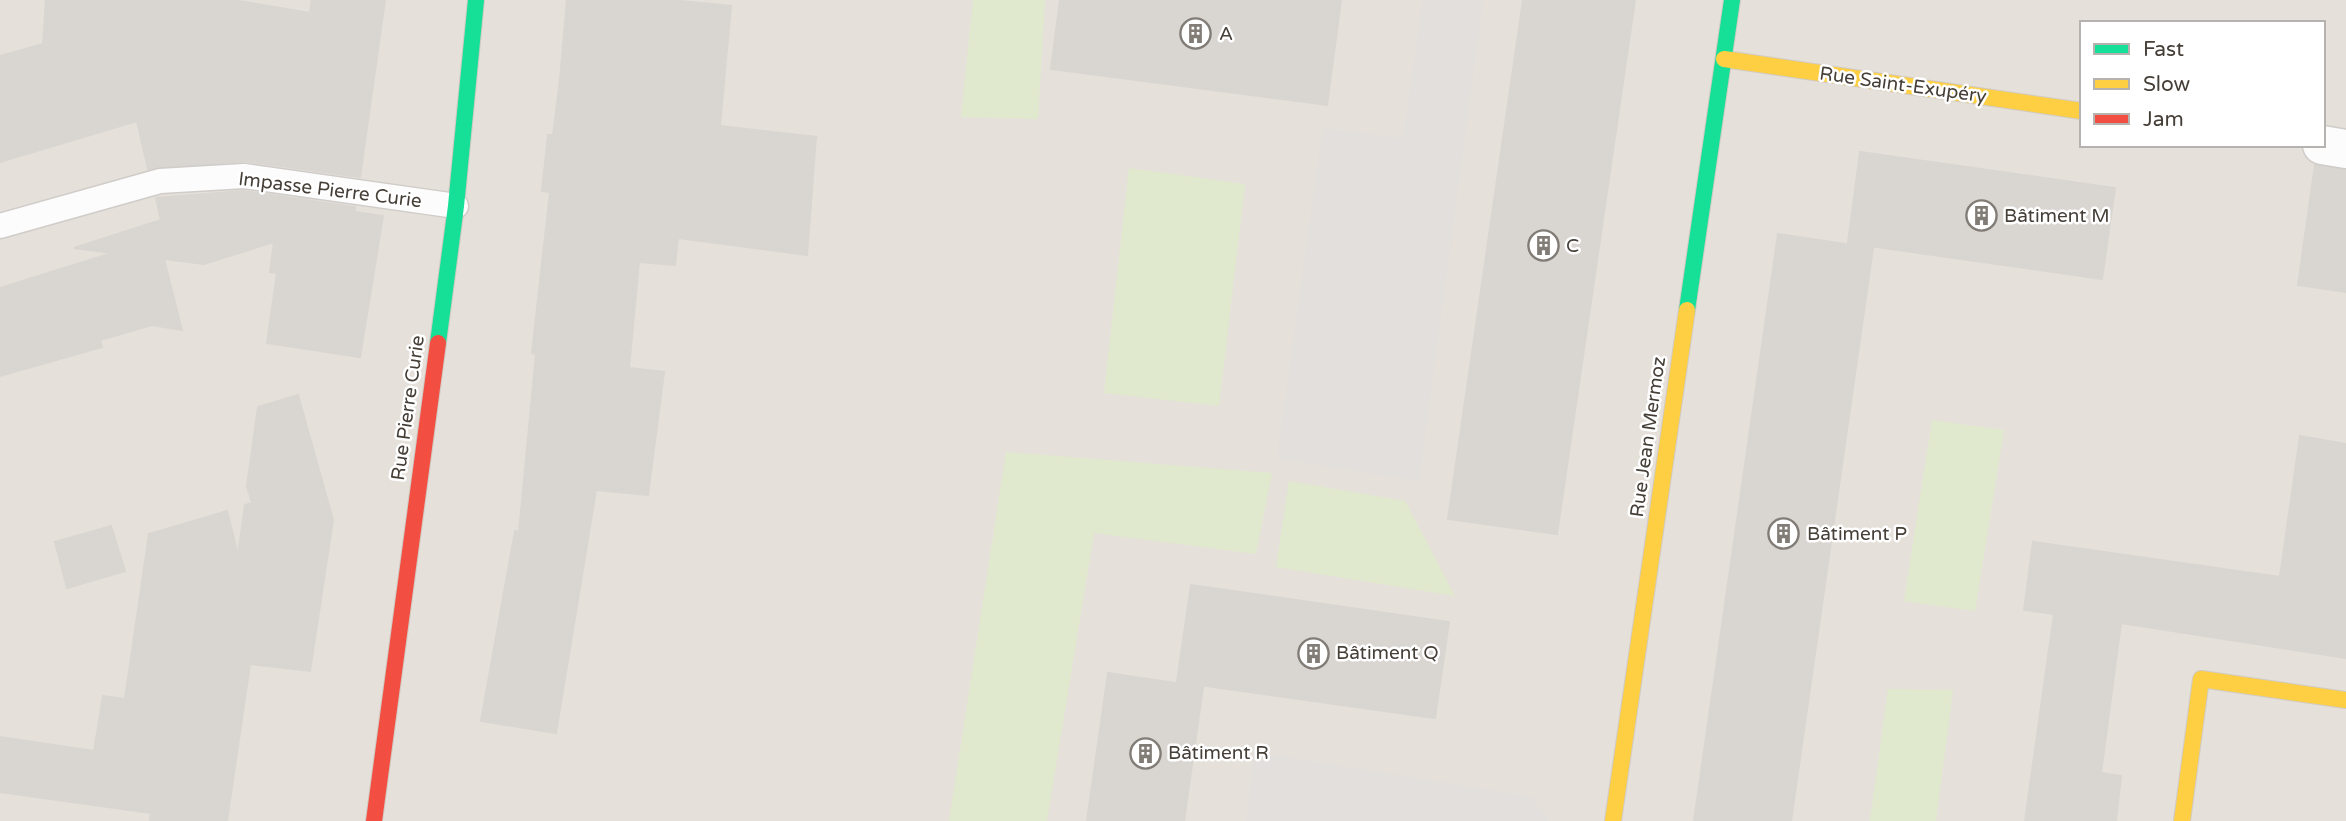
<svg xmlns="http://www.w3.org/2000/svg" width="2346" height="821" viewBox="0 0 2346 821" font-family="'Varela Round',sans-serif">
	<rect width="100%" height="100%" fill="#f1eeeb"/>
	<path fill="#e5e0d9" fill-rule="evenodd" d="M0,0h2346v821h-2346zM2082,23h241v122h-241z"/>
	<g fill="#e0e9cd">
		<path d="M973,0h72l-7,119 -77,-2z"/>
		<path d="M1129,168l116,16 -26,222 -115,-13z"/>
		<path d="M1932,420l72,10 -29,181 -71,-10z"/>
		<path d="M1006,452l266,21 -16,81 -162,-21 -47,288h-98z"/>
		<path d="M1289,481l116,20 50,95 -179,-29z"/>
		<path d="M1888,689l65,1 -17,131h-66z"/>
	</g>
	<g fill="#e2dfdc">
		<path d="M1423,0h60l-64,481 -142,-23 46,-330 80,10z"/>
		<path d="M1254,752l278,45 16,24h-302z"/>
	</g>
	<g fill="#d9d6d2" stroke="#d9d5d1" stroke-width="2">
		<path d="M46,0h187l77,13 2,-13h73l-25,177 -114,-16 -98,8 -11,-48 -137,41v-106l43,-12z"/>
		<path d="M567,0h104l60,6 -11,120 96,11 -9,118 -129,-17 -3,27 -36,-3 -10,106 35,4 -16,123 -52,-5 -40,243 -75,-12 34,-190 4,1 17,-178 -4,-1 18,-161 -8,-1 6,-56h5l7,-55z"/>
		<path d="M1060,0h281l-14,105 -276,-36z"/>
		<path d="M1523,0h112l-78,534 -109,-15z"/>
		<path d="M1860,152l255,36 -13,91 -254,-36z"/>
		<path d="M2315,165l31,5v122l-48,-7z"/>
		<path d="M243,191l112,16v5l28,4 -23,141 -93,-14 10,-70 -7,-1 4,-30 -70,22 -40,-5 18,71 -30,-5 -52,15 2,7 -102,29v-88l112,-35 -38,-5 87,-28 -5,-22z"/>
		<path d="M1778,234l95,14 -82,573h-97z"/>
		<path d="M298,395l35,125 -23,151 -60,-7 -23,157h-77l1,-8 -151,-21v-55l94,14 9,-55 22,3 24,-165 78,-23 11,44 7,-50 7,-2 -5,-17 11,-79z"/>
		<path d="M2300,436l46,8v214l-225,-35 -20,150 20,3 -5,45h-91l29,-207 -30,-4 9,-68 247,35z"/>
		<path d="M111,526l14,45 -58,17 -12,-46z"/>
		<path d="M1191,585l258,37 -14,96 -258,-36z"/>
		<path d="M1108,673l95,14 -19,134h-97z"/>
	</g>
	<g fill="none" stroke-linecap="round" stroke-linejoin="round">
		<defs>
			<path id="lane" d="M0,226l160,-45 84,-5 212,30"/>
			<path id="street" d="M2322,145l24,4"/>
			<g id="fast">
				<path d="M1687,310l45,-310"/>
				<path d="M438,343l18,-137 20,-206"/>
			</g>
			<g id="slow">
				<path d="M1724,59l358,52"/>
				<path d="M1613,821l74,-511"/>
				<path d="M2182,821l19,-142 145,21"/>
			</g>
			<path id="jam" d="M374,821l64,-478"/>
		</defs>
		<use href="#lane" stroke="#cfccc9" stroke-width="27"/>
		<use href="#street" stroke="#cfccc9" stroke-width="41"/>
		<use href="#fast" stroke="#d0cac2" stroke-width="18"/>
		<use href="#slow" stroke="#d0cac2" stroke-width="18"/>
		<use href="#jam" stroke="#d0cac2" stroke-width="18"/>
		<use href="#lane" stroke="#fdfcfc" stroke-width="24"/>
		<use href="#street" stroke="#fdfcfc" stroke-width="38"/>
		<use href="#fast" stroke="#16e098" stroke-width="16"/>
		<use href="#slow" stroke="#ffcf43" stroke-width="16"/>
		<use href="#jam" stroke="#f24e42" stroke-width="16"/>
	</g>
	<defs>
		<symbol id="building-ring" viewBox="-11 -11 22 22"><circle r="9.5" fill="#fff" stroke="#827c77" stroke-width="1.5"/><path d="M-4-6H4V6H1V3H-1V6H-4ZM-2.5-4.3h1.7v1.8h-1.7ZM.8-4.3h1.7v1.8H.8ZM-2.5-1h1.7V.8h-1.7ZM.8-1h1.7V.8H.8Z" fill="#827c77"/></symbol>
	</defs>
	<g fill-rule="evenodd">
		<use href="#building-ring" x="1178" y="16" width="35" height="35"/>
		<use href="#building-ring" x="1964" y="198" width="35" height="35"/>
		<use href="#building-ring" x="1526" y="228" width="35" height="35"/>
		<use href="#building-ring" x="1766" y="516" width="35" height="35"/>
		<use href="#building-ring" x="1296" y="636" width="35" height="35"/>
		<use href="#building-ring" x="1128" y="736" width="35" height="35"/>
	</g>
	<g text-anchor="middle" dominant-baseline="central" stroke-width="5" stroke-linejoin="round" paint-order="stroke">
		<g font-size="19" fill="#463f38" stroke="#fff" text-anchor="start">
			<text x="1219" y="34">A</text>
			<text x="2004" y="216">Bâtiment M</text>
			<text x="1566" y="246">C</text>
			<text x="1807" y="534">Bâtiment P</text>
			<text x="1336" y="653">Bâtiment Q</text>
			<text x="1168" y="753">Bâtiment R</text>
		</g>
		<g font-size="19" fill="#463f38" stroke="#fff">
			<text transform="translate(1903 85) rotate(8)">Rue Saint-Exupéry</text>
			<text transform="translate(330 190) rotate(7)">Impasse Pierre Curie</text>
			<text transform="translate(408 408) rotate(-82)">Rue Pierre Curie</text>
			<text transform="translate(1648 437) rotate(-82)">Rue Jean Mermoz</text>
		</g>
	</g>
	<rect x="2080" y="21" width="245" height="126" fill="#ffffff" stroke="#b5b2af" stroke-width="2"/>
	<rect x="2094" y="44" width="35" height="10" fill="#16e098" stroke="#b5b2af" stroke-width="2"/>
	<text x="2143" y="56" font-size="21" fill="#463f38">Fast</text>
	<rect x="2094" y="79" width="35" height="10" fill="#ffcf43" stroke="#b5b2af" stroke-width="2"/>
	<text x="2143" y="91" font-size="21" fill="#463f38">Slow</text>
	<rect x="2094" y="114" width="35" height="10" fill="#f24e42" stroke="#b5b2af" stroke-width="2"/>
	<text x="2143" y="126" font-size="21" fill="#463f38">Jam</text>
</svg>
